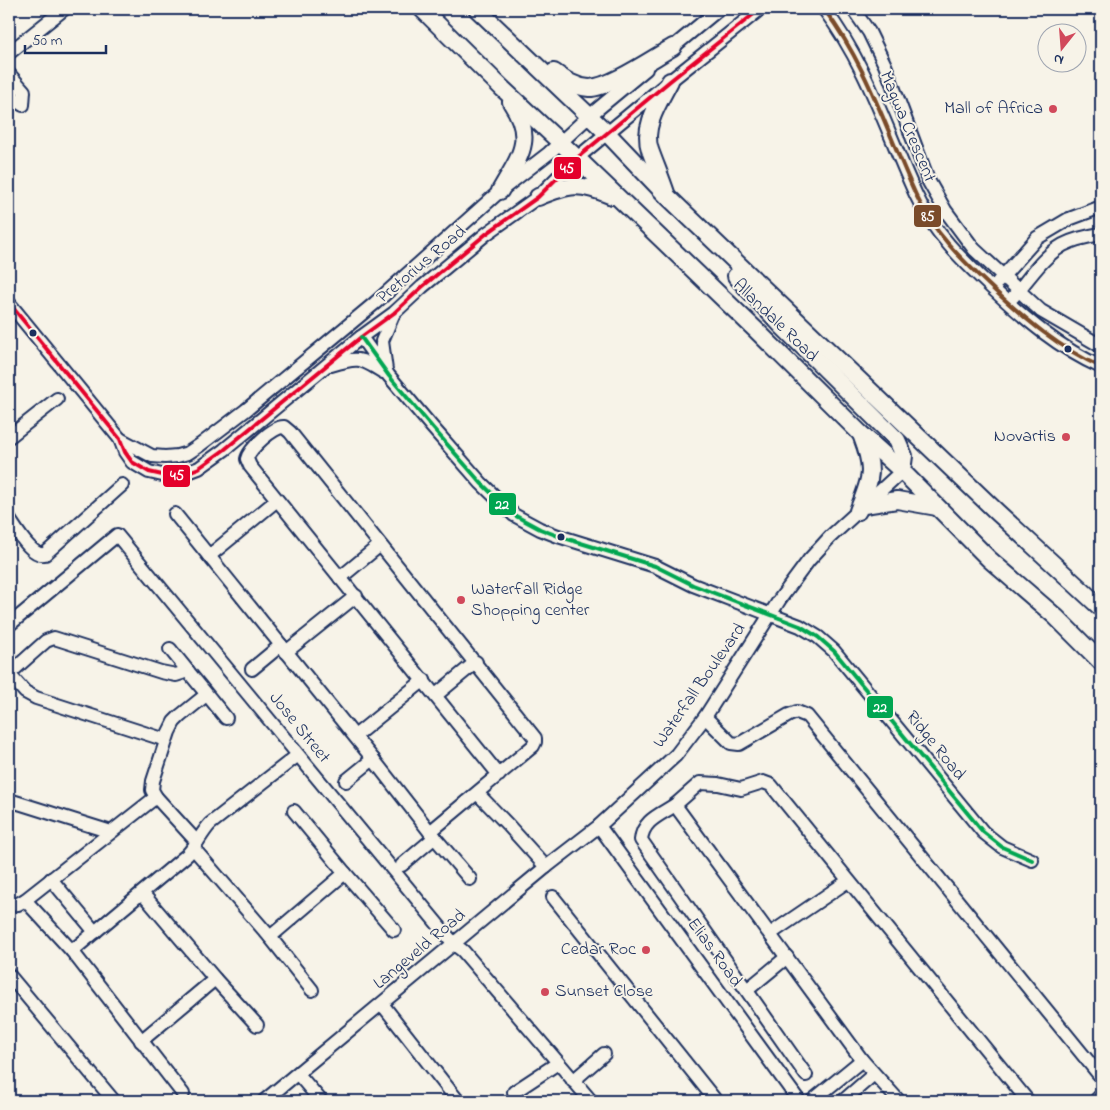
<svg xmlns="http://www.w3.org/2000/svg" width="1110" height="1110" viewBox="0 0 1110 1110" font-family="'Indie Flower',sans-serif">
	<rect width="100%" height="100%" fill="#f7f3e8"/>
	<filter id="ink" filterUnits="userSpaceOnUse"><feTurbulence type="fractalNoise" baseFrequency=".02" numOctaves="2"/><feDisplacementMap in="SourceGraphic" scale="10" xChannelSelector="R" yChannelSelector="G"/><feConvolveMatrix kernelMatrix="1 2 1 2 8 2 1 2 1" color-interpolation-filters="sRGB"/></filter>
	<g filter="url(#ink)">
		<g fill="none" stroke-linecap="round" stroke-linejoin="round">
			<defs>
				<g id="minor">
					<path d="M824,9c44,58 62,121 92,186 17,37 46,65 76,93 33,31 67,60 109,79"/>
					<path d="M853,9l16,23 16,33 44,117 16,28 29,39 67,62 60,35"/>
					<path d="M667,52l52,-43"/>
					<path d="M9,53l55,-44"/>
					<path d="M9,74l15,17 -1,14 -14,-9"/>
					<path d="M998,282l39,-44 32,-19 32,-12"/>
					<path d="M1013,297c15,-17 29,-40 50,-52 11,-6 26,-9 38,-11"/>
					<path d="M9,303l111,136 5,13 7,10 17,10 22,5 12,-3 16,-6 25,-18 137,-113 33,-24 28,-26 64,-53 52,-37 39,-39 93,-77 90,-72"/>
					<path d="M361,337l28,39 43,51 49,56 33,32 26,14 18,7 97,30 38,19 107,41 18,11 16,14 149,181 19,15 30,13"/>
					<path d="M331,365c27,-8 28,-8 52,7"/>
					<path d="M386,370l-4,-29 11,-26"/>
					<path d="M9,437l48,-38"/>
					<path d="M120,439l32,17 13,1 12,-1 11,-3 12,-8 46,-35 129,-107 125,-112 49,-38 39,-36 58,-48"/>
					<path d="M175,514l198,245 57,73 40,47"/>
					<path d="M9,519c8,11 22,38 36,35l77,-69"/>
					<path d="M209,556l68,-56"/>
					<path d="M340,578l40,-33"/>
					<path d="M9,625l108,-90 337,409 9,7 128,150"/>
					<path d="M170,649l56,69"/>
					<path d="M286,652l70,-56"/>
					<path d="M252,669l29,-24"/>
					<path d="M9,674l37,-33 8,-3 107,34 15,3 12,-4"/>
					<path d="M9,674l16,18 11,6 130,42"/>
					<path d="M436,695l40,-33"/>
					<path d="M705,717l26,26 8,1 50,-29 8,-3 10,4 294,361"/>
					<path d="M355,736l69,-56"/>
					<path d="M346,781l27,-22"/>
					<path d="M478,794l30,31 38,42"/>
					<path d="M9,800l102,32"/>
					<path d="M675,805c-15,10 -32,15 -34,35l165,235"/>
					<path d="M294,811l51,62"/>
					<path d="M599,826l200,275"/>
					<path d="M430,832l103,-86 2,-4v-4l-245,-306 -6,-5c-10,-1 -35,22 -37,32l3,7 249,309"/>
					<path d="M197,842l-41,-45 -4,-7 1,-9 16,-49 5,-10 6,-6 26,-21"/>
					<path d="M194,849l76,88 42,53"/>
					<path d="M402,865l33,-28"/>
					<path d="M51,879l44,53"/>
					<path d="M142,893l73,86 42,46"/>
					<path d="M553,897l163,204"/>
					<path d="M25,900l47,51 111,143"/>
					<path d="M9,905l9,-1 7,-4 131,-103"/>
					<path d="M770,934l78,-53"/>
					<path d="M270,937l75,-64 49,57"/>
					<path d="M72,951l115,-96c9,-9 14,-21 23,-31l88,-69"/>
					<path d="M9,975l105,126"/>
					<path d="M747,990l40,-33"/>
					<path d="M382,1004l76,97"/>
					<path d="M141,1041l74,-62"/>
					<path d="M298,1074l23,27"/>
					<path d="M573,1081l31,-27"/>
					<path d="M514,1092l44,-29"/>
					<path d="M264,1101l282,-234 53,-41 77,-71 29,-38 75,-118 29,-39 21,-23 72,-66"/>
					<path d="M812,1101l50,-41"/>
					<path d="M843,1101l31,-27"/>
					<path d="M899,1101l-37,-41 -187,-255 25,-22 18,1 23,5 22,-7 8,3 257,316"/>
				</g>
				<g id="major">
					<path d="M422,9l81,80 74,69 179,172 104,103 42,38 87,88 67,58 45,45"/>
					<path d="M477,9l130,124 60,63 330,316 104,96"/>
					<path d="M554,72c11,8 21,15 35,16 21,0 64,-30 84,-41"/>
					<path d="M500,191c19,-34 36,-51 11,-89"/>
					<path d="M666,193c-5,-15 -11,-29 -16,-43 -8,-24 10,-49 20,-69"/>
					<path d="M538,197c32,-13 41,-15 74,-1"/>
					<path d="M736,276l47,51 114,113 7,16 -2,15"/>
					<path d="M864,505l33,-5 40,7"/>
					<path d="M858,511c13,-33 17,-40 4,-74"/>
					<path d="M1098,1101l3,-3"/>
				</g>
			</defs>
			<use href="#minor" stroke="#1b2f5e" stroke-width="16"/>
			<use href="#major" stroke="#1b2f5e" stroke-width="20"/>
			<use href="#minor" stroke="#f7f3e8" stroke-width="12"/>
			<use href="#major" stroke="#f7f3e8" stroke-width="16"/>
			<defs>
				<path id="bus-1" d="M9,303l111,136 5,13 7,10 17,10 22,5 12,-3 16,-6 25,-18 137,-113 33,-24 28,-26 64,-53 52,-37 39,-39 93,-77 90,-72"/>
				<path id="bus-2" d="M824,9c44,58 62,121 92,186 17,37 46,65 76,93 33,31 67,60 109,79"/>
				<path id="bus-3" d="M361,337l28,39 43,51 49,56 33,32 26,14 18,7 97,30 38,19 107,41 18,11 16,14 149,181 19,15 30,13"/>
			</defs>
			<use href="#bus-1" stroke="#f7f3e8" stroke-width="8"/>
			<use href="#bus-2" stroke="#f7f3e8" stroke-width="8"/>
			<use href="#bus-3" stroke="#f7f3e8" stroke-width="8"/>
			<use href="#bus-1" stroke="#e4002b" stroke-width="4"/>
			<use href="#bus-2" stroke="#7a4b2a" stroke-width="4"/>
			<use href="#bus-3" stroke="#00a651" stroke-width="4"/>
		</g>
	</g>
	<g fill="#d1495b" stroke="#f7f3e8" stroke-width="2">
		<circle cx="1053" cy="109" r="5"/>
		<circle cx="1066" cy="437" r="5"/>
		<circle cx="461" cy="600" r="5"/>
		<circle cx="646" cy="950" r="5"/>
		<circle cx="545" cy="992" r="5"/>
	</g>
	<g fill="#1b2f5e" stroke="#f7f3e8" stroke-width="2">
		<circle cx="33" cy="333" r="4.5"/>
		<circle cx="1068" cy="349" r="4.5"/>
		<circle cx="561" cy="537" r="4.5"/>
	</g>
	<g text-anchor="middle" dominant-baseline="central" stroke-width="4" stroke-linejoin="round" paint-order="stroke">
		<g font-size="18" fill="#1b2f5e" stroke="#f7f3e8" text-anchor="end">
			<text x="1043" y="109">Mall of Africa</text>
			<text x="1056" y="437">Novartis</text>
			<text x="471" y="590" text-anchor="start">Waterfall Ridge<tspan x="471" dy="21">Shopping center</tspan></text>
			<text x="636" y="950">Cedar Roc</text>
			<text x="555" y="992" text-anchor="start">Sunset Close</text>
		</g>
		<g font-size="18" fill="#1b2f5e" stroke="#f7f3e8">
			<text transform="translate(907 127) rotate(67)">Magwa Crescent</text>
			<text transform="translate(422 265) rotate(-40)">Pretorius Road</text>
			<text transform="translate(775 321) rotate(44)">Allandale Road</text>
			<text transform="translate(700 686) rotate(-55)">Waterfall Boulevard</text>
			<text transform="translate(299 728) rotate(51)">Jose Street</text>
			<text transform="translate(935 746) rotate(51)">Ridge Road</text>
			<text transform="translate(420 950) rotate(-40)">Langeveld Road</text>
			<text transform="translate(714 953) rotate(54)">Elias Road</text>
		</g>
	</g>
	<g stroke="#f7f3e8" stroke-width="2">
		<rect x="553" y="156" width="29" height="24" rx="5" fill="#e4002b"/>
		<rect x="913" y="204" width="29" height="24" rx="5" fill="#7a4b2a"/>
		<rect x="162" y="464" width="29" height="24" rx="5" fill="#e4002b"/>
		<rect x="488" y="492" width="29" height="24" rx="5" fill="#00a651"/>
		<rect x="866" y="695" width="28" height="24" rx="5" fill="#00a651"/>
	</g>
	<g font-size="14" text-anchor="middle" font-weight="bold" fill="#fff">
		<text x="567" y="173">45</text>
		<text x="928" y="221">85</text>
		<text x="177" y="480">45</text>
		<text x="502" y="509">22</text>
		<text x="880" y="712">22</text>
	</g>
	<rect width="1110" height="1110" fill="none" stroke="#f7f3e8" stroke-width="30"/>
	<rect x="15" y="15" width="1080" height="1080" fill="none" stroke="#1b2f5e" stroke-width="2" filter="url(#ink)"/>
	<g transform="translate(1062 48) rotate(197)"><circle r="24" fill="#f7f3e8" stroke="#9fa5b1"/>
	<path d="M0-4L9 19L0 12L-9 19Z" fill="#d1495b"/>
	<text y="-8" font-size="14" font-weight="bold" text-anchor="middle" fill="#1b2f5e">N</text>
	</g>
	<path d="M25 45v8h81v-8" fill="none" stroke="#1b2f5e" stroke-width="2.5"/>
	<text x="32" y="45" font-size="15" fill="#1b2f5e" stroke="#f7f3e8" stroke-width="4" paint-order="stroke">50 m</text>
</svg>
